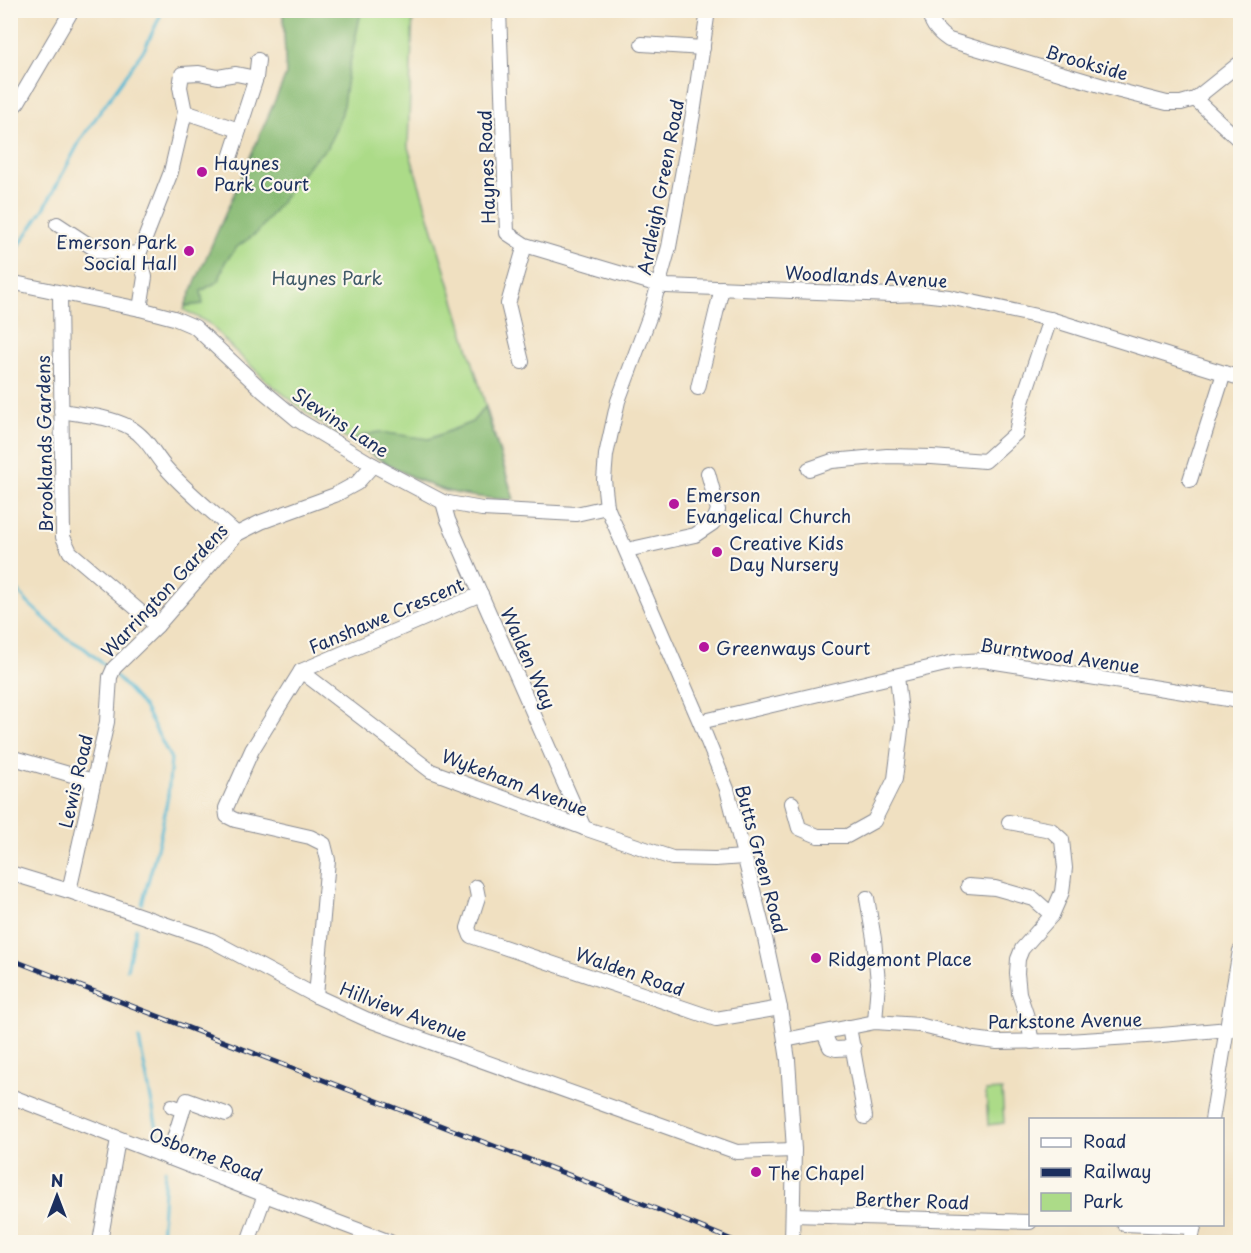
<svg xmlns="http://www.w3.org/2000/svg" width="1251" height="1253" viewBox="0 0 1251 1253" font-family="'Playpen Sans',sans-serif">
	<rect width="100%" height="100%" fill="#fbf7ec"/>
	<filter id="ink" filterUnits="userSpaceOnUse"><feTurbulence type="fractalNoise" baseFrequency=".0167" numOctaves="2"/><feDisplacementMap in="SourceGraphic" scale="12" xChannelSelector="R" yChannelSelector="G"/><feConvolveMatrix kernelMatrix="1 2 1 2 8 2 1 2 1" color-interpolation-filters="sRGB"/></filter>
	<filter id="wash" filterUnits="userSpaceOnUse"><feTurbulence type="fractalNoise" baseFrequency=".008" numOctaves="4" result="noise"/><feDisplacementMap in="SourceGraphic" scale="24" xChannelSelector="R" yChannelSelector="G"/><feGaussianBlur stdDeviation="1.35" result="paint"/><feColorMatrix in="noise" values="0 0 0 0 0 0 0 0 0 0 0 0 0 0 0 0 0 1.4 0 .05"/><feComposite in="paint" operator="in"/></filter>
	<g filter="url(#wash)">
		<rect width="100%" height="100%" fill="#f0e0c1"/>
		<g fill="#acdb88" stroke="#648573" stroke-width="1.5">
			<path d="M283,11h130l-5,136 106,353 -46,-5 -22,-4 -29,-11 -40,-22 -58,-36 -51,-40 -36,-34 -22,-24 -26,-14 78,-175 24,-60z"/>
			<path d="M1002,1090l2,33 -16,2 -2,-34z"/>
		</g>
		<g fill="#89bb74" stroke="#527569" stroke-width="1.5">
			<path d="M283,11l77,-1 1,2 -14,65 -5,36 -14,34 -17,15 -53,70 -21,15 -12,15 -6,19 -18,10 2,13 -18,2 101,-231z"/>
			<path d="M485,407l29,93c-23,-2 -48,-3 -70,-10 -33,-11 -63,-30 -93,-48l8,-6 20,-4 50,7 43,-17z"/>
		</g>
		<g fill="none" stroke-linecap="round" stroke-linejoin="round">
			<g stroke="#54b8d3" stroke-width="3">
				<path d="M10,259l35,-52 36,-68 64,-91 18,-38"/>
				<path d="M10,581l18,22 37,34 19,11 25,21"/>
				<path d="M116,676l28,31 27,52 -3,37 -8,41 -18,67"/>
				<path d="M127,969l9,-41"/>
				<path d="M139,1039l21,105"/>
				<path d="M161,1242l4,-72"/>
			</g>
		</g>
	</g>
	<g filter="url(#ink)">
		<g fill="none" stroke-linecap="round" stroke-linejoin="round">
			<defs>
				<g id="minor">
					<path d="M499,10l8,223 18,12 134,40 8,1 224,9 31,-1 27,3 101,22 190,59"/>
					<path d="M708,10l-15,104 -24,133 -19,68 -32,86 -12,54 -2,25 3,27 93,215 27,67 36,140 17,79 8,52 6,90 -2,92"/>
					<path d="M929,10c1,14 9,23 20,30l171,51 47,12h14l14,-4 45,-36"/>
					<path d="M642,44l61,4"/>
					<path d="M1195,99l45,42"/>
					<path d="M10,110l8,-8 54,-92"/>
					<path d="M185,112l54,18"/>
					<path d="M230,158l26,-80 2,-18"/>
					<path d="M57,224l41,27 41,3"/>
					<path d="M10,282l130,27 34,9 21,9 67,63 36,30 75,45 70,37 39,7 94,5 31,-7"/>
					<path d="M60,293l3,244 7,15 87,74"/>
					<path d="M140,309l5,-32 -6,-23 32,-82 14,-60 -5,-25 2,-13 17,-1 19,4 18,-3 20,4"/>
					<path d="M522,362l-14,-58 17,-59"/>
					<path d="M698,388l24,-100"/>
					<path d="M61,411c23,4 47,5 68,16 18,10 24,26 37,41 21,24 47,44 71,66"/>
					<path d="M809,469l23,-8 55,-5 45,1 53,4 31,-28 6,-31 28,-83"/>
					<path d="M1190,480l34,-107"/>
					<path d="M443,502l5,18 136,308"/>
					<path d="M627,550l68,-15 18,-12 5,-13 -10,-37"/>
					<path d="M301,671l130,100 153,57 88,30 43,1 29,-2"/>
					<path d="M700,722l254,-60 29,-2 257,41"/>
					<path d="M10,757l83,24"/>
					<path d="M792,803l7,25 19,8h29l27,-15 21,-42 7,-57 -5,-46"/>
					<path d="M1009,822l42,8 11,10 3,28 -3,24 -10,23 -30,34 -4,10 -1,14 2,20 8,24 5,25"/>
					<path d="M10,873l59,18 142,49 105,56 50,23 371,133 57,-2"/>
					<path d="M968,886l27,2 39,11 18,16"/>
					<path d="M476,887l2,10 -10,31 3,8 245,83 64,-11"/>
					<path d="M69,891l38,-169 3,-45 4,-9 43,-42 80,-92 24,-12 74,-27 22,-12 16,-18"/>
					<path d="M867,898l7,41 4,43 -3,40"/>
					<path d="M316,996l12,-136 -4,-16 -14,-7 -75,-17 -8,-4 -1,-8 26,-58 49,-79 180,-77"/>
					<path d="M849,1027l16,90"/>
					<path d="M824,1033l6,14 6,2 18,-1"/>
					<path d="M785,1040l90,-18 44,3 55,14 23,3 71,-1 94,-6 78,-7"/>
					<path d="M10,1096l255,99 125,47"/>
					<path d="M172,1106l11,4 4,-10 39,14"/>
					<path d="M1212,1120l22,-135 6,-34"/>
					<path d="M168,1158l15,-48"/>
					<path d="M793,1215l237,7"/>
					<path d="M1124,1224l70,3"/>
					<path d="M100,1242l18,-103"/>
					<path d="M248,1242l17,-47"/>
					<path d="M1191,1242l3,-18"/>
				</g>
			</defs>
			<use href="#minor" stroke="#868890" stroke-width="16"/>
			<use href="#minor" stroke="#fff" stroke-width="14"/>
			<defs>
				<path id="rail" d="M10,959l634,245 93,38"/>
			</defs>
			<use href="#rail" stroke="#1b2f5e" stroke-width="5"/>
			<use href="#rail" stroke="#fbf7ec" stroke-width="3" stroke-dasharray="9" stroke-linecap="butt"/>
		</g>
	</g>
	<g fill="#b5179e" stroke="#fbf7ec" stroke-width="2">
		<circle cx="202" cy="172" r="6"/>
		<circle cx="189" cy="251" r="6"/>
		<circle cx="674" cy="504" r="6"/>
		<circle cx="717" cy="552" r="6"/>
		<circle cx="704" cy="647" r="6"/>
		<circle cx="816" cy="958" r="6"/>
		<circle cx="756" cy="1172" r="6"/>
	</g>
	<g text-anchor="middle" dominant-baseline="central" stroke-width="4.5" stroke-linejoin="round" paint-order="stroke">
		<g font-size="18" fill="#1b2f5e" stroke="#fbf7ec">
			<text transform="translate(1087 62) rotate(16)">Brookside</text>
			<text transform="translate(486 167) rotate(-92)">Haynes Road</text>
			<text transform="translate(660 187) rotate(-79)">Ardleigh Green Road</text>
			<text transform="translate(866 276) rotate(3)">Woodlands Avenue</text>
			<text transform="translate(341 422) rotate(33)">Slewins Lane</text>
			<text transform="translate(44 444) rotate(-91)">Brooklands Gardens</text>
			<text transform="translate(164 590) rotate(-47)">Warrington Gardens</text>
			<text transform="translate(386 615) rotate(-23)">Fanshawe Crescent</text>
			<text transform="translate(1060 655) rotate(8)">Burntwood Avenue</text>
			<text transform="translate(529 658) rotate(66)">Walden Way</text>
			<text transform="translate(75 781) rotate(-77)">Lewis Road</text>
			<text transform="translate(515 782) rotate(21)">Wykeham Avenue</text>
			<text transform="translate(762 859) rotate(75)">Butts Green Road</text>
			<text transform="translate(630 971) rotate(19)">Walden Road</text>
			<text transform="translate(404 1011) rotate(21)">Hillview Avenue</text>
			<text transform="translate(1065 1020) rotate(-1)">Parkstone Avenue</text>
			<text transform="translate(206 1154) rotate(21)">Osborne Road</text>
			<text transform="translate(912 1200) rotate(2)">Berther Road</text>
		</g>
		<g font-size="18" fill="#1b2f5e" stroke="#fbf7ec" text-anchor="start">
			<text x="214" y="162">Haynes<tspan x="214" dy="21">Park Court</tspan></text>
			<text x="177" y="241" text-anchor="end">Emerson Park<tspan x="177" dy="21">Social Hall</tspan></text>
			<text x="686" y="494">Emerson<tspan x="686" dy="21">Evangelical Church</tspan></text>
			<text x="729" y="542">Creative Kids<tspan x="729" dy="21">Day Nursery</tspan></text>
			<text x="716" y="647">Greenways Court</text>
			<text x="828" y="958">Ridgemont Place</text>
			<text x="768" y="1172">The Chapel</text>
		</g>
		<g font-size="18" fill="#3f5a68" stroke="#fbf7ec">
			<text x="327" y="277">Haynes Park</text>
		</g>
	</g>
	<rect width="1251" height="1253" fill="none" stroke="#fbf7ec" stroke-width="36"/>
	<rect x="1029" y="1118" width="195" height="108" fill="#fbf7ec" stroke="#a1a7b3" stroke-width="1.5"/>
	<rect x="1041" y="1138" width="30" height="9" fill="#ffffff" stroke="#a1a7b3" stroke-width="1.5"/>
	<text x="1083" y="1148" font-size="18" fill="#1b2f5e">Road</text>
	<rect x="1041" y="1168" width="30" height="9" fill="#1b2f5e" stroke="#a1a7b3" stroke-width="1.5"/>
	<text x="1083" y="1178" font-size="18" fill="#1b2f5e">Railway</text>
	<rect x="1041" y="1193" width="30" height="18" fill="#acdb88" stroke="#a1a7b3" stroke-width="1.5"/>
	<text x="1083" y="1208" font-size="18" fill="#1b2f5e">Park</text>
	<g transform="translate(57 1196)" stroke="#fbf7ec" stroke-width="4.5" paint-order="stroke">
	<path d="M0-4.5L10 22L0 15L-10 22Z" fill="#1b2f5e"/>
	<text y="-9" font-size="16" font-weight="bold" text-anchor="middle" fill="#1b2f5e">N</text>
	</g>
</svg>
